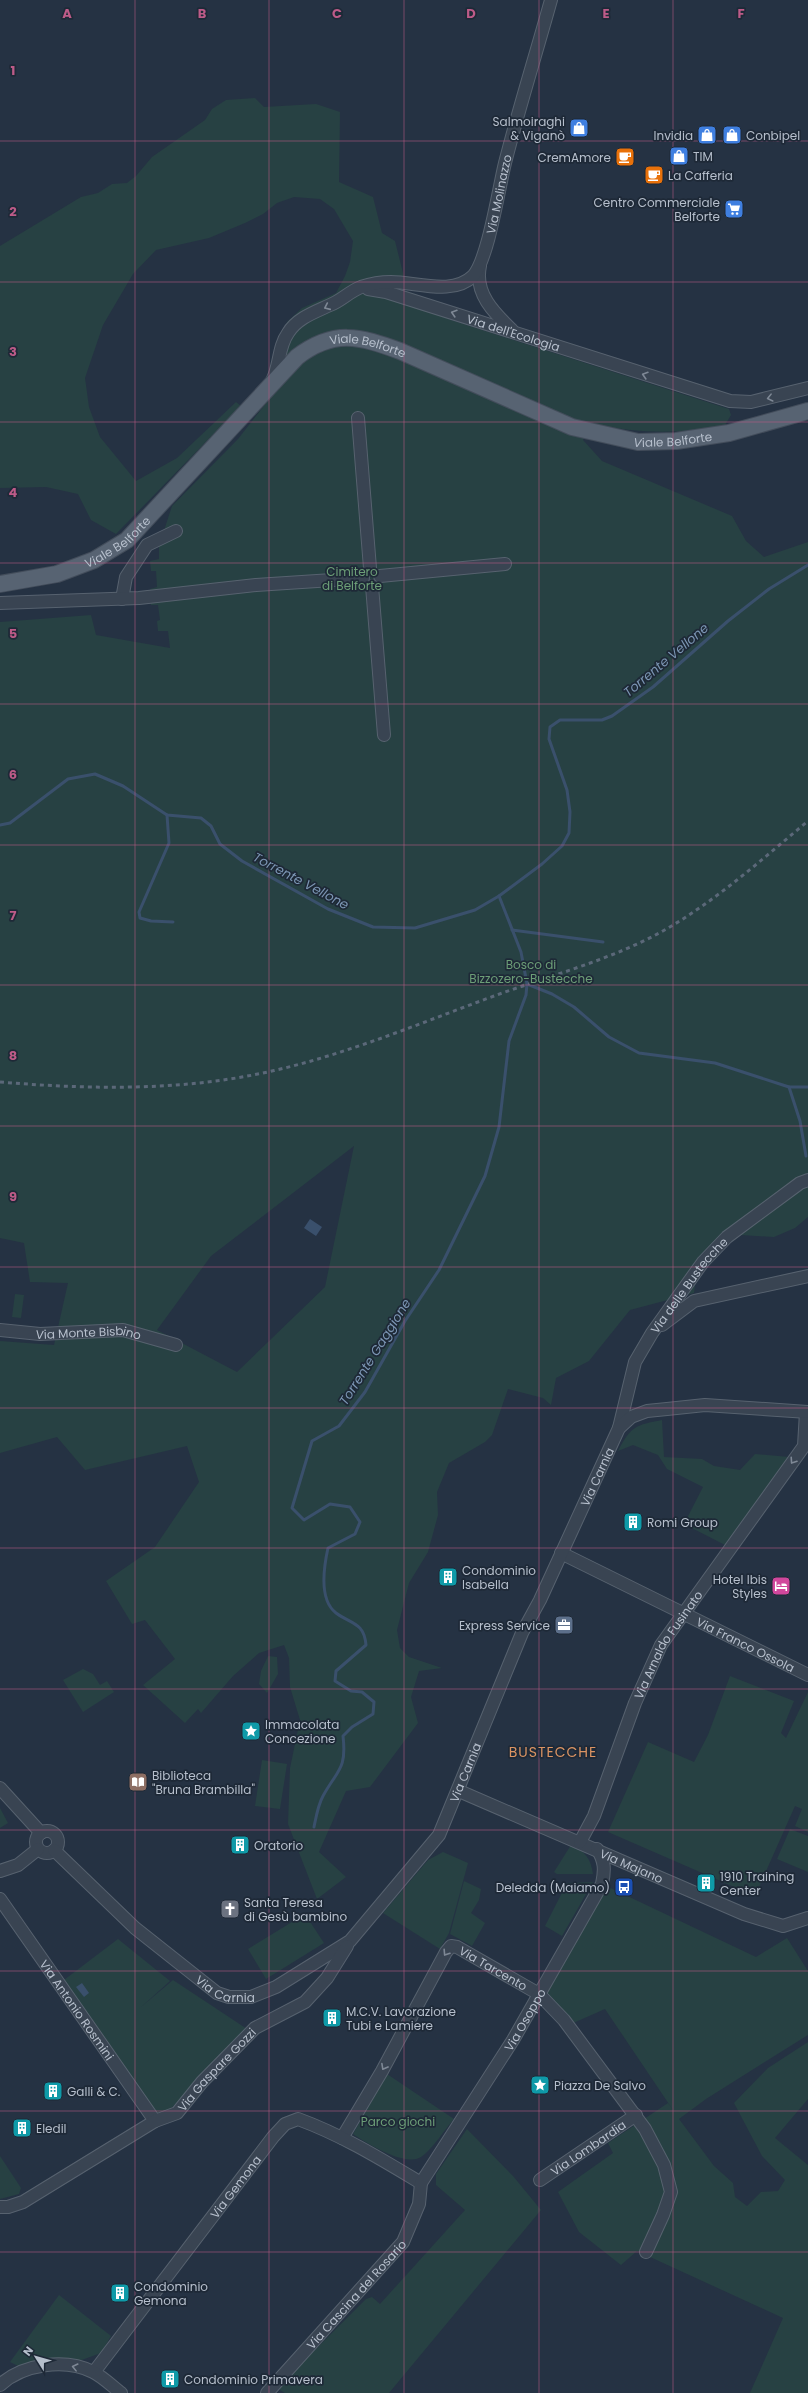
<svg xmlns="http://www.w3.org/2000/svg" width="808" height="2393" viewBox="0 0 808 2393" font-family="Poppins,sans-serif">
	<rect width="100%" height="100%" fill="#253243"/>
	<g fill="#274143" fill-rule="evenodd">
		<path d="M255,98l9,9 52,-3 24,8 -1,70 34,15 9,36 13,8 9,36 -5,22 52,21 278,89 2,6 -6,10c-48,10 -86,8 -134,-1l-8,16 19,21 130,55 14,25 18,16 44,-15v675l-13,11 -21,9 -33,-2 -20,12 -25,31 -2,15 -64,17 -41,51 -33,17 -5,27 -8,-7 -35,-9 -16,46 -7,7 -36,21 -12,29 1,23 -10,37 -19,31 -12,47 3,18 9,9 33,11 -23,3 -8,26 7,26 -48,64 -24,4 -27,61 27,25 -29,22 -29,-75 2,-56 10,-48 -10,-33 -1,-29 -5,-13 -25,8 -26,23 -32,37 -3,-4 -13,14 -42,-38 32,-26 -30,-39 -13,4 -26,-43 49,-34 44,-65 -12,-36 -102,24 -28,-33 -57,16v-112l54,4 14,-62 -38,-1 -6,-39 -24,-5v-616l91,-7 5,20 74,13 -2,-17h-10l-1,-10 3,-1 -2,-15h-7l-1,-16 7,-2 -1,-16h-5l-1,-10 9,-2v-13l13,-40 66,-67 39,-50 7,-58 3,-9 15,-14 34,-15 9,-17 5,-14 3,-21 -19,-32 -14,-10 -26,-2 -17,6 -14,11 -18,9 -36,15 -53,12 -23,24 -30,51 -18,53 4,29 11,30 36,44 41,-23 59,-56 5,4 -125,128 -25,-14 -13,-26 -32,-7 -46,1v-242l81,-49 17,-4 14,-9 15,-1 9,-7 16,-19 53,-37 7,-11 14,-9zM354,1146l-29,141 -88,85 -80,-42 54,-74z"/>
		<path d="M15,1294l9,1 -3,23 -9,-1z"/>
		<path d="M662,1420l2,37 38,2 12,7 26,4 15,-16 34,3 -64,88 -41,-21 19,-37 -36,-18 -9,-14 -25,-10 -15,6c13,-25 18,-26 44,-31z"/>
		<path d="M268,1656l9,1 1,17 -11,19 -8,-9 2,-13z"/>
		<path d="M83,1669l10,5 7,11 7,-4 7,11 -31,20 -20,-32z"/>
		<path d="M730,1676l64,25 -13,32 5,5 22,-46v140l-13,-6 7,-17 -7,-3 -40,90 -147,-64 40,-90 46,20 14,-27z"/>
		<path d="M262,1760l25,4 -7,45 -25,-3z"/>
		<path d="M0,1808l8,15 -8,5z"/>
		<path d="M790,1829l18,7v36l-31,-13z"/>
		<path d="M571,1845c14,6 20,14 22,29h-36l-3,-2z"/>
		<path d="M443,1852l25,11 -19,70 -9,16 -57,-36 45,-53z"/>
		<path d="M464,1881l17,8 -2,11 -8,13 14,10 -13,23 -22,-12z"/>
		<path d="M593,1882l-31,54 -17,-10 22,-43z"/>
		<path d="M602,1884l154,73 31,-19 21,33v64l-102,64 -27,20 35,47 19,17 2,14 12,9 14,-14 17,-1 7,-11 -23,-24 -28,-53 34,-35 40,-26v57l-33,39 33,27v228h-58l33,-75 -146,-67 -16,14 -42,-33 -21,-40 55,-39 -5,-10 60,-40 7,10 -70,-104 -34,15 -32,-30z"/>
		<path d="M305,1914l19,29 -58,36 -18,-30z"/>
		<path d="M118,1939l52,42 -30,27 33,-28 74,49 -88,92 -95,-141z"/>
		<path d="M387,2074l67,45c-9,10 -22,31 -33,38 -16,10 -53,-13 -68,-23z"/>
		<path d="M467,2129l46,47 28,34 -152,183h-104l-5,-3v-5l86,-86 6,-2 8,7 85,-94 -29,-25v-11z"/>
		<path d="M0,2156l21,32 -2,6 -19,5z"/>
		<path d="M59,2295l52,41 -10,17 -22,8 -57,7 -12,-6z"/>
	</g>
	<g fill="#3a506c">
		<path d="M310,1219l12,8 -6,9 -12,-8z"/>
		<path d="M82,1983l7,10 -5,4 -8,-10z"/>
	</g>
	<g fill="none" stroke-linecap="round" stroke-linejoin="round">
		<g stroke="#3a506c" stroke-width="3">
			<path d="M167,815l2,28 -30,69 1,6 11,3 22,1"/>
			<path d="M0,825l10,-2 58,-44 27,-5 28,12 44,29 34,3 10,8 9,18 22,17 86,48 45,18 42,1 60,-18 24,-14 43,-32 20,-18 7,-13 1,-21 -3,-22 -18,-51 1,-12 10,-7h42l10,-4 41,-29 75,-66 41,-32 39,-24"/>
			<path d="M499,896l22,56 6,32 25,10 22,13 35,30 30,16 76,10 74,24h19"/>
			<path d="M512,930l91,12"/>
			<path d="M789,1087l11,34 6,35"/>
			<path d="M314,1827c2,-10 4,-22 9,-31 14,-26 24,-26 20,-60l9,-9 21,-13 1,-12 -12,-10 -11,-1 -16,-10 1,-10 30,-26c-2,-23 -15,-21 -30,-32 -18,-14 -12,-47 -8,-65l27,-14 5,-12 -10,-15 -20,-3 -26,16 -12,-12 20,-67 27,-15 26,-34 40,-71 34,-51 46,-94 14,-49 10,-86 17,-46 1,-11"/>
		</g>
		<defs>
			<g id="minor">
				<path d="M480,266c-6,27 14,47 32,64"/>
				<path id="s1" d="M368,289l18,3 344,109 21,1 57,-14"/>
				<path id="s2" d="M272,381c8,-15 6,-34 16,-48 9,-15 27,-21 42,-28 11,-4 20,-14 31,-18 9,-3 21,-5 30,-5 25,0 62,14 82,-6 15,-16 26,-89 32,-113 14,-55 31,-109 46,-163"/>
				<path d="M358,418l12,150"/>
				<path d="M380,576l125,-12"/>
				<path d="M372,586l12,149"/>
				<path d="M122,599l4,-22 21,-32 29,-14"/>
				<path d="M0,603l139,-5 117,-13 107,-7"/>
				<path d="M662,1325l32,-24 114,-25"/>
				<path id="s3" d="M0,1330l40,4 83,-4 53,15"/>
				<path id="s4" d="M619,1428l16,-66 17,-29 51,-71 24,-25 73,-54 8,-3"/>
				<path id="s5" d="M561,1553l247,122"/>
				<path d="M0,1788l41,45"/>
				<path id="s6" d="M459,1791l285,123 39,12 25,-8"/>
				<circle cx="47" cy="1842" r="11"/>
				<path id="s7" d="M580,1842l14,-26 41,-113 26,-58 143,-199 2,-34"/>
				<path id="s8" d="M54,1850l81,78 82,65 12,4h22l25,-10 74,-46 89,-106 83,-202 18,-33 79,-172 12,-11 16,-6 20,-2 38,-4 103,7"/>
				<path d="M0,1871l18,-6 20,-16"/>
				<path id="s9" d="M0,1899l155,222"/>
				<path id="s10" d="M342,2138l40,-67 64,-119 5,-6 6,1 82,47 25,26 81,109 19,36 7,27 -8,23 -17,37"/>
				<path id="s11" d="M540,2180l96,-65"/>
				<path id="s12" d="M0,2207h8l15,-5 132,-81 22,-8 25,-31 53,-54 50,-26 22,-24 20,-32"/>
				<path id="s13" d="M94,2372l179,-235 12,-13 13,-5c44,16 83,40 123,64"/>
				<path d="M0,2385c23,-21 65,-27 93,-13 10,5 19,14 28,21"/>
				<path id="s14" d="M267,2393l136,-151 16,-38 2,-21 92,-143 89,-156c3,-14 3,-23 -5,-35"/>
			</g>
			<g id="major">
				<path id="s15" d="M0,584l57,-10 37,-14 33,-20 170,-183c37,-28 62,-21 103,-6l172,76 66,15 38,-1 53,-8 79,-22"/>
			</g>
		</defs>
		<use href="#minor" stroke="#57626f" stroke-width="14"/>
		<use href="#major" stroke="#434d5b" stroke-width="18"/>
		<use href="#minor" stroke="#394452" stroke-width="12"/>
		<use href="#major" stroke="#576372" stroke-width="16"/>
		<path stroke="#5b6879" stroke-width="3" stroke-dasharray="4 4" stroke-linecap="butt" d="M0,1082c84,7 170,9 253,-7 83,-16 162,-50 241,-79 55,-20 116,-36 167,-64 54,-30 100,-72 147,-111"/>
	</g>
	<defs><path id="oneway-chevron" d="M-2-3.5L2.5 0L-2 3.5" fill="none" stroke-width="1.6" stroke-linecap="round" stroke-linejoin="round"/></defs>
	<g stroke="#7e8895">
		<use href="#oneway-chevron" transform="translate(327 307) rotate(156)"/>
		<use href="#oneway-chevron" transform="translate(454 313) rotate(-163)"/>
		<use href="#oneway-chevron" transform="translate(645 375) rotate(-163)"/>
		<use href="#oneway-chevron" transform="translate(770 398) rotate(166)"/>
		<use href="#oneway-chevron" transform="translate(793 1461) rotate(124)"/>
		<use href="#oneway-chevron" transform="translate(446 1953) rotate(123)"/>
		<use href="#oneway-chevron" transform="translate(384 2067) rotate(119)"/>
		<use href="#oneway-chevron" transform="translate(75 2367) rotate(-166)"/>
	</g>
	<path fill="none" stroke="#bd5b88" stroke-width="1" stroke-opacity="0.55" d="M135,0v2393M269,0v2393M404,0v2393M539,0v2393M673,0v2393M0,141h808M0,282h808M0,422h808M0,563h808M0,704h808M0,845h808M0,985h808M0,1126h808M0,1267h808M0,1408h808M0,1548h808M0,1689h808M0,1830h808M0,1971h808M0,2111h808M0,2252h808"/>
	<defs>
		<symbol id="shop-square" viewBox="-11 -11 22 22"><rect x="-9" y="-9" width="18" height="18" rx="4" fill="#3f7fe0" stroke="#1e2937"/><path d="M-5-2.5h2.3a2.7 3.5 0 0 1 5.4 0H5L5.5 6h-11ZM-1.5-2.5h3a1.5 2.3 0 0 0-3 0Z" fill="#fff"/></symbol>
		<symbol id="cafe-square" viewBox="-11 -11 22 22"><rect x="-9" y="-9" width="18" height="18" rx="4" fill="#e8710a" stroke="#1e2937"/><path d="M-5.5-4.5H6V0H3Q3 3.5 0 3.5H-2.5Q-5.5 3.5-5.5 0ZM3-3.2v2h1.7v-2ZM-6 4.5H4V6H-6Z" fill="#fff"/></symbol>
		<symbol id="supermarket-square" viewBox="-11 -11 22 22"><rect x="-9" y="-9" width="18" height="18" rx="4" fill="#3f7fe0" stroke="#1e2937"/><path d="M-6-5.5h2.5l.6 2H6L4.5 2H-2.5L-4.4-4H-6ZM-1.5 3.2a1.3 1.3 0 1 0 .1 0ZM3 3.2a1.3 1.3 0 1 0 .1 0Z" fill="#fff"/></symbol>
		<symbol id="building-square" viewBox="-11 -11 22 22"><rect x="-9" y="-9" width="18" height="18" rx="4" fill="#0f9aa8" stroke="#1e2937"/><path d="M-4-6H4V6H1V3H-1V6H-4ZM-2.5-4.3h1.7v1.8h-1.7ZM.8-4.3h1.7v1.8H.8ZM-2.5-1h1.7V.8h-1.7ZM.8-1h1.7V.8H.8Z" fill="#fff"/></symbol>
		<symbol id="hotel-square" viewBox="-11 -11 22 22"><rect x="-9" y="-9" width="18" height="18" rx="4" fill="#d1479c" stroke="#1e2937"/><path d="M-6-4.5h1.5V1H6V5H4.5V3h-9V5H-6ZM-4 0a1.8 1.8 0 1 1 3.6 0ZM.5 0V-2.5h3Q6-2.5 6 0Z" fill="#fff"/></symbol>
		<symbol id="office-square" viewBox="-11 -11 22 22"><rect x="-9" y="-9" width="18" height="18" rx="4" fill="#5c6f8a" stroke="#1e2937"/><path d="M-6-3h4V-5.5h4V-3h4V5H-6ZM-1-4.5V-3h2v-1.5ZM-6 0V1H6V0Z" fill="#fff"/></symbol>
		<symbol id="sight-square" viewBox="-11 -11 22 22"><rect x="-9" y="-9" width="18" height="18" rx="4" fill="#0f9aa8" stroke="#1e2937"/><path d="M0-6L1.8-2.2L6-1.7L2.9 1.2L3.7 5.4L0 3.3L-3.7 5.4L-2.9 1.2L-6-1.7L-1.8-2.2Z" fill="#fff"/></symbol>
		<symbol id="library-square" viewBox="-11 -11 22 22"><rect x="-9" y="-9" width="18" height="18" rx="4" fill="#8d6e63" stroke="#1e2937"/><path d="M-6-4Q-3-5.5-.7-3.5V5Q-3 3-6 4ZM6-4Q3-5.5 .7-3.5V5Q3 3 6 4Z" fill="#fff"/></symbol>
		<symbol id="bus-square" viewBox="-11 -11 22 22"><rect x="-9" y="-9" width="18" height="18" rx="4" fill="#1a4fb4" stroke="#1e2937"/><path d="M-5-6H5V4H4V6H2V4H-2V6H-4V4H-5ZM-3.5-4V0h7V-4ZM-3.5 1.2v1.5H-2V1.2ZM2 1.2v1.5H3.5V1.2Z" fill="#fff"/></symbol>
		<symbol id="church-square" viewBox="-11 -11 22 22"><rect x="-9" y="-9" width="18" height="18" rx="4" fill="#6b7280" stroke="#1e2937"/><path d="M-1.2-6h2.4v3.5h3.3v2.4h-3.3V6h-2.4V-.1h-3.3v-2.4h3.3Z" fill="#fff"/></symbol>
	</defs>
	<g fill-rule="evenodd">
		<use href="#shop-square" x="568" y="117" width="22" height="22"/>
		<use href="#shop-square" x="696" y="124" width="22" height="22"/>
		<use href="#shop-square" x="721" y="124" width="22" height="22"/>
		<use href="#shop-square" x="668" y="145" width="22" height="22"/>
		<use href="#cafe-square" x="614" y="146" width="22" height="22"/>
		<use href="#cafe-square" x="643" y="164" width="22" height="22"/>
		<use href="#supermarket-square" x="723" y="198" width="22" height="22"/>
		<use href="#building-square" x="622" y="1511" width="22" height="22"/>
		<use href="#building-square" x="437" y="1566" width="22" height="22"/>
		<use href="#hotel-square" x="770" y="1575" width="22" height="22"/>
		<use href="#office-square" x="553" y="1614" width="22" height="22"/>
		<use href="#sight-square" x="240" y="1720" width="22" height="22"/>
		<use href="#library-square" x="127" y="1771" width="22" height="22"/>
		<use href="#building-square" x="229" y="1834" width="22" height="22"/>
		<use href="#building-square" x="695" y="1872" width="22" height="22"/>
		<use href="#bus-square" x="613" y="1876" width="22" height="22"/>
		<use href="#church-square" x="219" y="1898" width="22" height="22"/>
		<use href="#building-square" x="321" y="2007" width="22" height="22"/>
		<use href="#sight-square" x="529" y="2074" width="22" height="22"/>
		<use href="#building-square" x="42" y="2080" width="22" height="22"/>
		<use href="#building-square" x="11" y="2117" width="22" height="22"/>
		<use href="#building-square" x="109" y="2282" width="22" height="22"/>
		<use href="#building-square" x="159" y="2368" width="22" height="22"/>
	</g>
	<g text-anchor="middle" dominant-baseline="central" stroke-width="3.5" stroke-linejoin="round" paint-order="stroke">
		<g font-size="12" fill="#b6bfcc" stroke="#1e2937" text-anchor="start">
			<text x="565" y="121" text-anchor="end">Salmoiraghi<tspan x="565" dy="14">&amp; Viganò</tspan></text>
			<text x="693" y="135" text-anchor="end">Invidia</text>
			<text x="746" y="135">Conbipel</text>
			<text x="693" y="156">TIM</text>
			<text x="611" y="157" text-anchor="end">CremAmore</text>
			<text x="668" y="175">La Cafferia</text>
			<text x="720" y="202" text-anchor="end">Centro Commerciale<tspan x="720" dy="14">Belforte</tspan></text>
			<text x="647" y="1522">Romi Group</text>
			<text x="462" y="1570">Condominio<tspan x="462" dy="14">Isabella</tspan></text>
			<text x="767" y="1579" text-anchor="end">Hotel Ibis<tspan x="767" dy="14">Styles</tspan></text>
			<text x="550" y="1625" text-anchor="end">Express Service</text>
			<text x="265" y="1724">Immacolata<tspan x="265" dy="14">Concezione</tspan></text>
			<text x="152" y="1775">Biblioteca<tspan x="152" dy="14">"Bruna Brambilla"</tspan></text>
			<text x="254" y="1845">Oratorio</text>
			<text x="720" y="1876">1910 Training<tspan x="720" dy="14">Center</tspan></text>
			<text x="610" y="1887" text-anchor="end">Deledda (Maiamo)</text>
			<text x="244" y="1902">Santa Teresa<tspan x="244" dy="14">di Gesù bambino</tspan></text>
			<text x="346" y="2011">M.C.V. Lavorazione<tspan x="346" dy="14">Tubi e Lamiere</tspan></text>
			<text x="554" y="2085">Piazza De Salvo</text>
			<text x="67" y="2091">Galli &amp; C.</text>
			<text x="36" y="2128">Eledil</text>
			<text x="134" y="2286">Condominio<tspan x="134" dy="14">Gemona</tspan></text>
			<text x="184" y="2379">Condominio Primavera</text>
		</g>
		<g font-size="12" fill="#b6bfcc" stroke="#1e2937">
			<text stroke="none"><textPath href="#s2" startOffset="340">Via Molinazzo</textPath></text>
			<text stroke="none"><textPath href="#s1" startOffset="152">Via dell'Ecologia</textPath></text>
			<text stroke="none"><textPath href="#s15" startOffset="462">Viale Belforte</textPath></text>
			<text stroke="none"><textPath href="#s15" startOffset="786">Viale Belforte</textPath></text>
			<text stroke="none"><textPath href="#s15" startOffset="127">Viale Belforte</textPath></text>
			<text stroke="none"><textPath href="#s4" startOffset="162">Via delle Bustecche</textPath></text>
			<text stroke="none"><textPath href="#s3" startOffset="89">Via Monte Bisbino</textPath></text>
			<text stroke="none"><textPath href="#s8" startOffset="896">Via Carnia</textPath></text>
			<text stroke="none"><textPath href="#s5" startOffset="206">Via Franco Ossola</textPath></text>
			<text stroke="none"><textPath href="#s7" startOffset="217">Via Arnaldo Fusinato</textPath></text>
			<text stroke="none"><textPath href="#s8" startOffset="572">Via Carnia</textPath></text>
			<text stroke="none"><textPath href="#s6" startOffset="188">Via Majano</textPath></text>
			<text stroke="none"><textPath href="#s10" startOffset="269">Via Tarcento</textPath></text>
			<text stroke="none"><textPath href="#s8" startOffset="224">Via Carnia</textPath></text>
			<text stroke="none"><textPath href="#s9" startOffset="135">Via Antonio Rosmini</textPath></text>
			<text stroke="none"><textPath href="#s14" startOffset="459">Via Osoppo</textPath></text>
			<text stroke="none"><textPath href="#s12" startOffset="261">Via Gaspare Gozzi</textPath></text>
			<text stroke="none"><textPath href="#s11" startOffset="58">Via Lombardia</textPath></text>
			<text stroke="none"><textPath href="#s13" startOffset="233">Via Gemona</textPath></text>
			<text stroke="none"><textPath href="#s14" startOffset="133">Via Cascina del Rosario</textPath></text>
		</g>
		<g font-size="12" fill="#6c9e77" stroke="#1e2937">
			<text x="352" y="571">Cimitero<tspan x="352" dy="14">di Belforte</tspan></text>
			<text x="531" y="964">Bosco di<tspan x="531" dy="14">Bizzozero-Bustecche</tspan></text>
			<text x="398" y="2121">Parco giochi</text>
		</g>
		<g font-size="13" font-style="italic" fill="#7c96b4" stroke="#1e2937">
			<text transform="translate(666 660) rotate(-40)">Torrente Vellone</text>
			<text transform="translate(301 881) rotate(28)">Torrente Vellone</text>
			<text transform="translate(375 1352) rotate(-58)">Torrente Gaggione</text>
		</g>
		<g font-size="14" letter-spacing="1" fill="#db9463" stroke="#1e2937">
			<text x="553" y="1752">BUSTECCHE</text>
		</g>
	</g>
	<g font-size="13" text-anchor="middle" font-weight="bold" fill="#bd5b88" stroke="#1e2937" stroke-width="3.5" stroke-linejoin="round" paint-order="stroke">
		<text x="67" y="18">A</text>
		<text x="202" y="18">B</text>
		<text x="337" y="18">C</text>
		<text x="471" y="18">D</text>
		<text x="606" y="18">E</text>
		<text x="741" y="18">F</text>
		<text x="13" y="75">1</text>
		<text x="13" y="216">2</text>
		<text x="13" y="356">3</text>
		<text x="13" y="497">4</text>
		<text x="13" y="638">5</text>
		<text x="13" y="779">6</text>
		<text x="13" y="920">7</text>
		<text x="13" y="1060">8</text>
		<text x="13" y="1201">9</text>
	</g>
	<g transform="translate(36 2357) rotate(307)" stroke="#1e2937" stroke-width="3" paint-order="stroke">
	<path d="M0-3L7 15L0 10L-7 15Z" fill="#b6bfcc"/>
	<text y="-6" font-size="11" font-weight="bold" text-anchor="middle" fill="#b6bfcc">N</text>
	</g>
</svg>
